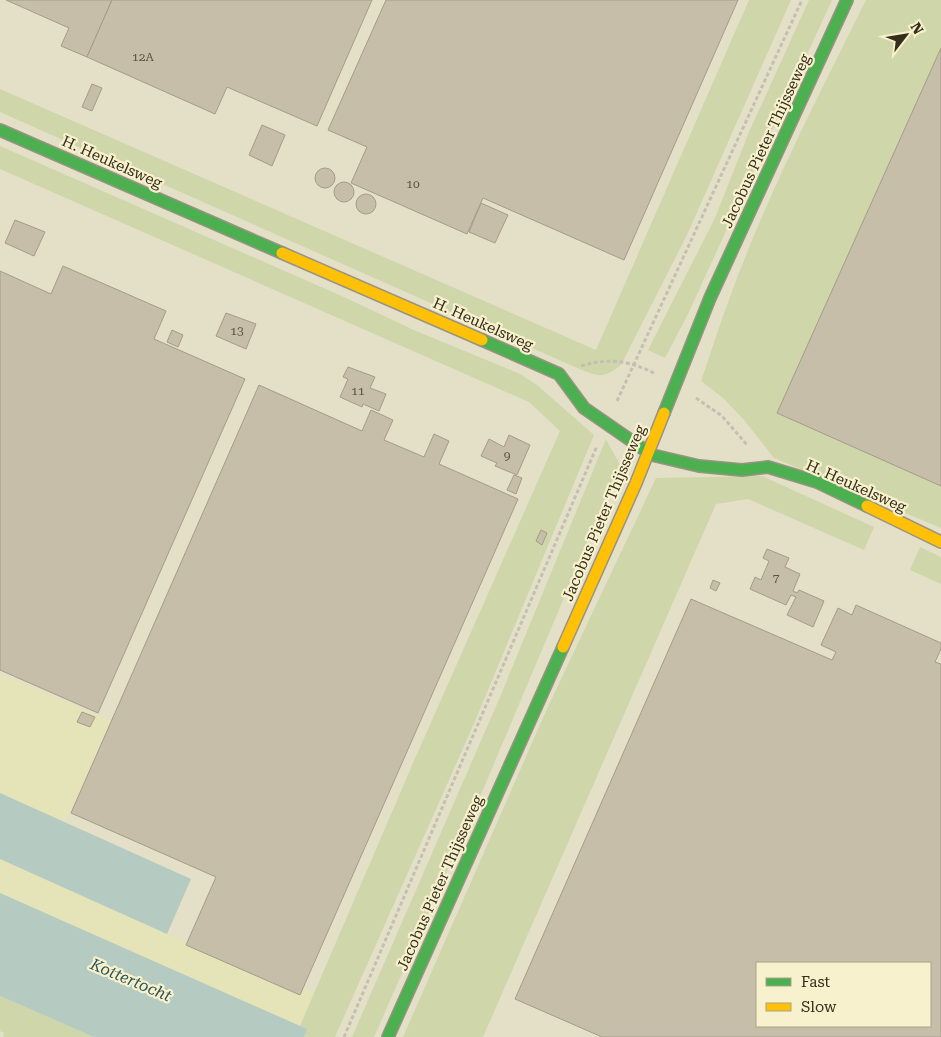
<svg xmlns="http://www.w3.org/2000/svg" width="941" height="1037" viewBox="0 0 941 1037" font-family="'Roboto Serif',serif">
	<rect width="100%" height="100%" fill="#e4e0c8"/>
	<g fill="#e5e3b8">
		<path d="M0,674l114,48 -49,100 -65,-29z"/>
		<path d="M0,859l167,75 149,59 -16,33 -300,-133z"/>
	</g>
	<g fill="#cfd6aa">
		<path d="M749,0h42l-104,235 -66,130c-18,15 -25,11 -44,3l-577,-256v-23l596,261z"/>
		<path d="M809,0h23l-144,314 -23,44 -17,-8 67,-132 34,-86z"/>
		<path d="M866,0h75v48l-164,365 164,73v42l-167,-70 -30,-38 -21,-22 -22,-17c10,-29 19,-58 30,-87 37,-101 87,-197 135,-294z"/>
		<path d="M0,146l344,151 72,34 104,43 17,11 57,50 -118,284 -141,318h-31l2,-8 -6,-3 113,-263 147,-332 -31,-29 -529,-233z"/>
		<path d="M606,439l14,26 -132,313 -114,259h-22l148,-340z"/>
		<path d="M762,476l112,51 -10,23 -116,-51 -32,5 -233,533h-80l143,-326 110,-233z"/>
		<path d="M920,547l21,10v27l-31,-14z"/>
		<path d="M0,996l94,41h-91l1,-4 -4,-2z"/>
	</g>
	<g fill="#b5cac0">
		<path d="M0,793l191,86 -24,55 -167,-75z"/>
		<path d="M0,893l307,136 -3,8h-210l-94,-41z"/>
	</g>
	<g fill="#c7bea9" stroke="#a49b88" fill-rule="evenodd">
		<path d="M6,0h106l-25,57 -26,-11 8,-18z"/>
		<path d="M112,0h260l-55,126 -90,-39 -12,27 -128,-57z"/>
		<path d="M386,0h352l-114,260 -141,-62 -16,36 -116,-51 16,-36 -39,-17z"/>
		<path d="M941,48v438l-164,-73z"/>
		<path d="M92,84l10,4 -10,23 -10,-4z"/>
		<path d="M262,125l23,10 -13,31 -23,-11z"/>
		<circle cx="325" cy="178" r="10"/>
		<circle cx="344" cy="192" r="10"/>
		<circle cx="366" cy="204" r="10"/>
		<path d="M481,203l27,12 -13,28 -26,-11z"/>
		<path d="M15,220l30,12 -11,24 -29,-13z"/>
		<path d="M63,266l103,45 -12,28 91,40 -147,334 -98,-43v-399l51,23z"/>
		<path d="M226,313l30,11 -10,25 -30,-13z"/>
		<path d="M172,330l11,5 -5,12 -11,-5z"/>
		<path d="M348,367l27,10 -5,11 16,6 -7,17 -16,-7 -1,3 -22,-10 8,-18 -5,-2z"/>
		<path d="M259,385l103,46 9,-21 22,10 -9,20 40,17 10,-23 15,7 -10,23 79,35 -218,496 -114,-50 30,-68 -145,-64z"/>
		<path d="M509,435l21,10 -13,30 -22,-9 2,-3 -16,-7 8,-17 15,8z"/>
		<path d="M514,475l8,3 -6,16 -9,-4z"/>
		<path d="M541,530l6,3 -5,12 -6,-4z"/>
		<path d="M767,549l22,9 -4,9 15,7 -7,17 4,2 2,-3 25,11 -11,26 -26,-12 9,-18 -5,-2 -5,10 -36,-16 5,-12 6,3 8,-19 -6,-3z"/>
		<path d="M713,580l7,3 -4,8 -6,-3z"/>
		<path d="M691,599l141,61 4,-8 -15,-7 17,-37 14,7 4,-10 85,38v6l-6,13 6,2v373h-339l-87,-38zM757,963h173v63h-173z"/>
		<path d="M82,712l13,5 -5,10 -13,-5z"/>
	</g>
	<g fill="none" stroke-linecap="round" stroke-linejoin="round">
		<defs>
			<g id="fast">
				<path d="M0,130l282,123"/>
				<path d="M482,340l77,34 25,34 68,47 47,11 43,4 26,-3 49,15 50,24"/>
				<path d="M664,413l46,-115 137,-298"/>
				<path d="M388,1037l175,-390"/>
			</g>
			<g id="slow">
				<path d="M282,253l200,87"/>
				<path d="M867,506l74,36"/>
				<path d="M563,647l73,-164 28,-70"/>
			</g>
		</defs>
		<use href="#fast" stroke="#989382" stroke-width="14"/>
		<use href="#slow" stroke="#989382" stroke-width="14"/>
		<g stroke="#c3c0b2" stroke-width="3" stroke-dasharray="4 2.5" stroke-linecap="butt">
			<path d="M581,366c29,-9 49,-5 75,8"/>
			<path d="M696,398l26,18 26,30"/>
			<path d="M617,401l185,-401"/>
			<path d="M344,1037l253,-591"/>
		</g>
		<use href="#fast" stroke="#4caf50" stroke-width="11"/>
		<use href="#slow" stroke="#ffc107" stroke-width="11"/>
	</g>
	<g text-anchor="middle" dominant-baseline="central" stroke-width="4.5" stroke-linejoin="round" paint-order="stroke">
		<g font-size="12" fill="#5a513e">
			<text x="143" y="57">12A</text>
			<text x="413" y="184">10</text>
			<text x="237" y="331">13</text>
			<text x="358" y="391">11</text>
			<text x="507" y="456">9</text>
			<text x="776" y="578">7</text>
		</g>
		<g font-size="15" fill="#362d1b" stroke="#f7f1cd">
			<text transform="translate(766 141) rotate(-65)">Jacobus Pieter Thijsseweg</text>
			<text transform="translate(112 162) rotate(24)">H. Heukelsweg</text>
			<text transform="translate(483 324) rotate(24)">H. Heukelsweg</text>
			<text transform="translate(856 486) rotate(24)">H. Heukelsweg</text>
			<text transform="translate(604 513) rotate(-67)">Jacobus Pieter Thijsseweg</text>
			<text transform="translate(440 883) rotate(-66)">Jacobus Pieter Thijsseweg</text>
		</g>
		<g font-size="16" font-style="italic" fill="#295357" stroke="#f7f1cd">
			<text transform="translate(131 980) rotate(23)">Kottertocht</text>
		</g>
	</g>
	<rect x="756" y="962" width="175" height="65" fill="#f7f1cd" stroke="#aaa386"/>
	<rect x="766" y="978" width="25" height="8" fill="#4caf50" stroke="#aaa386"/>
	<text x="801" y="987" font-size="15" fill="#362d1b">Fast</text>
	<rect x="766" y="1003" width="25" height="8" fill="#ffc107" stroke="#aaa386"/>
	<text x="801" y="1012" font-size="15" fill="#362d1b">Slow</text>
	<g transform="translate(906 35) rotate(59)" stroke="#f7f1cd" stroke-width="4" paint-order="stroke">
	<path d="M0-4L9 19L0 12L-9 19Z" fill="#362d1b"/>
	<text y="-8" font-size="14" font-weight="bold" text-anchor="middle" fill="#362d1b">N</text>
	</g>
</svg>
